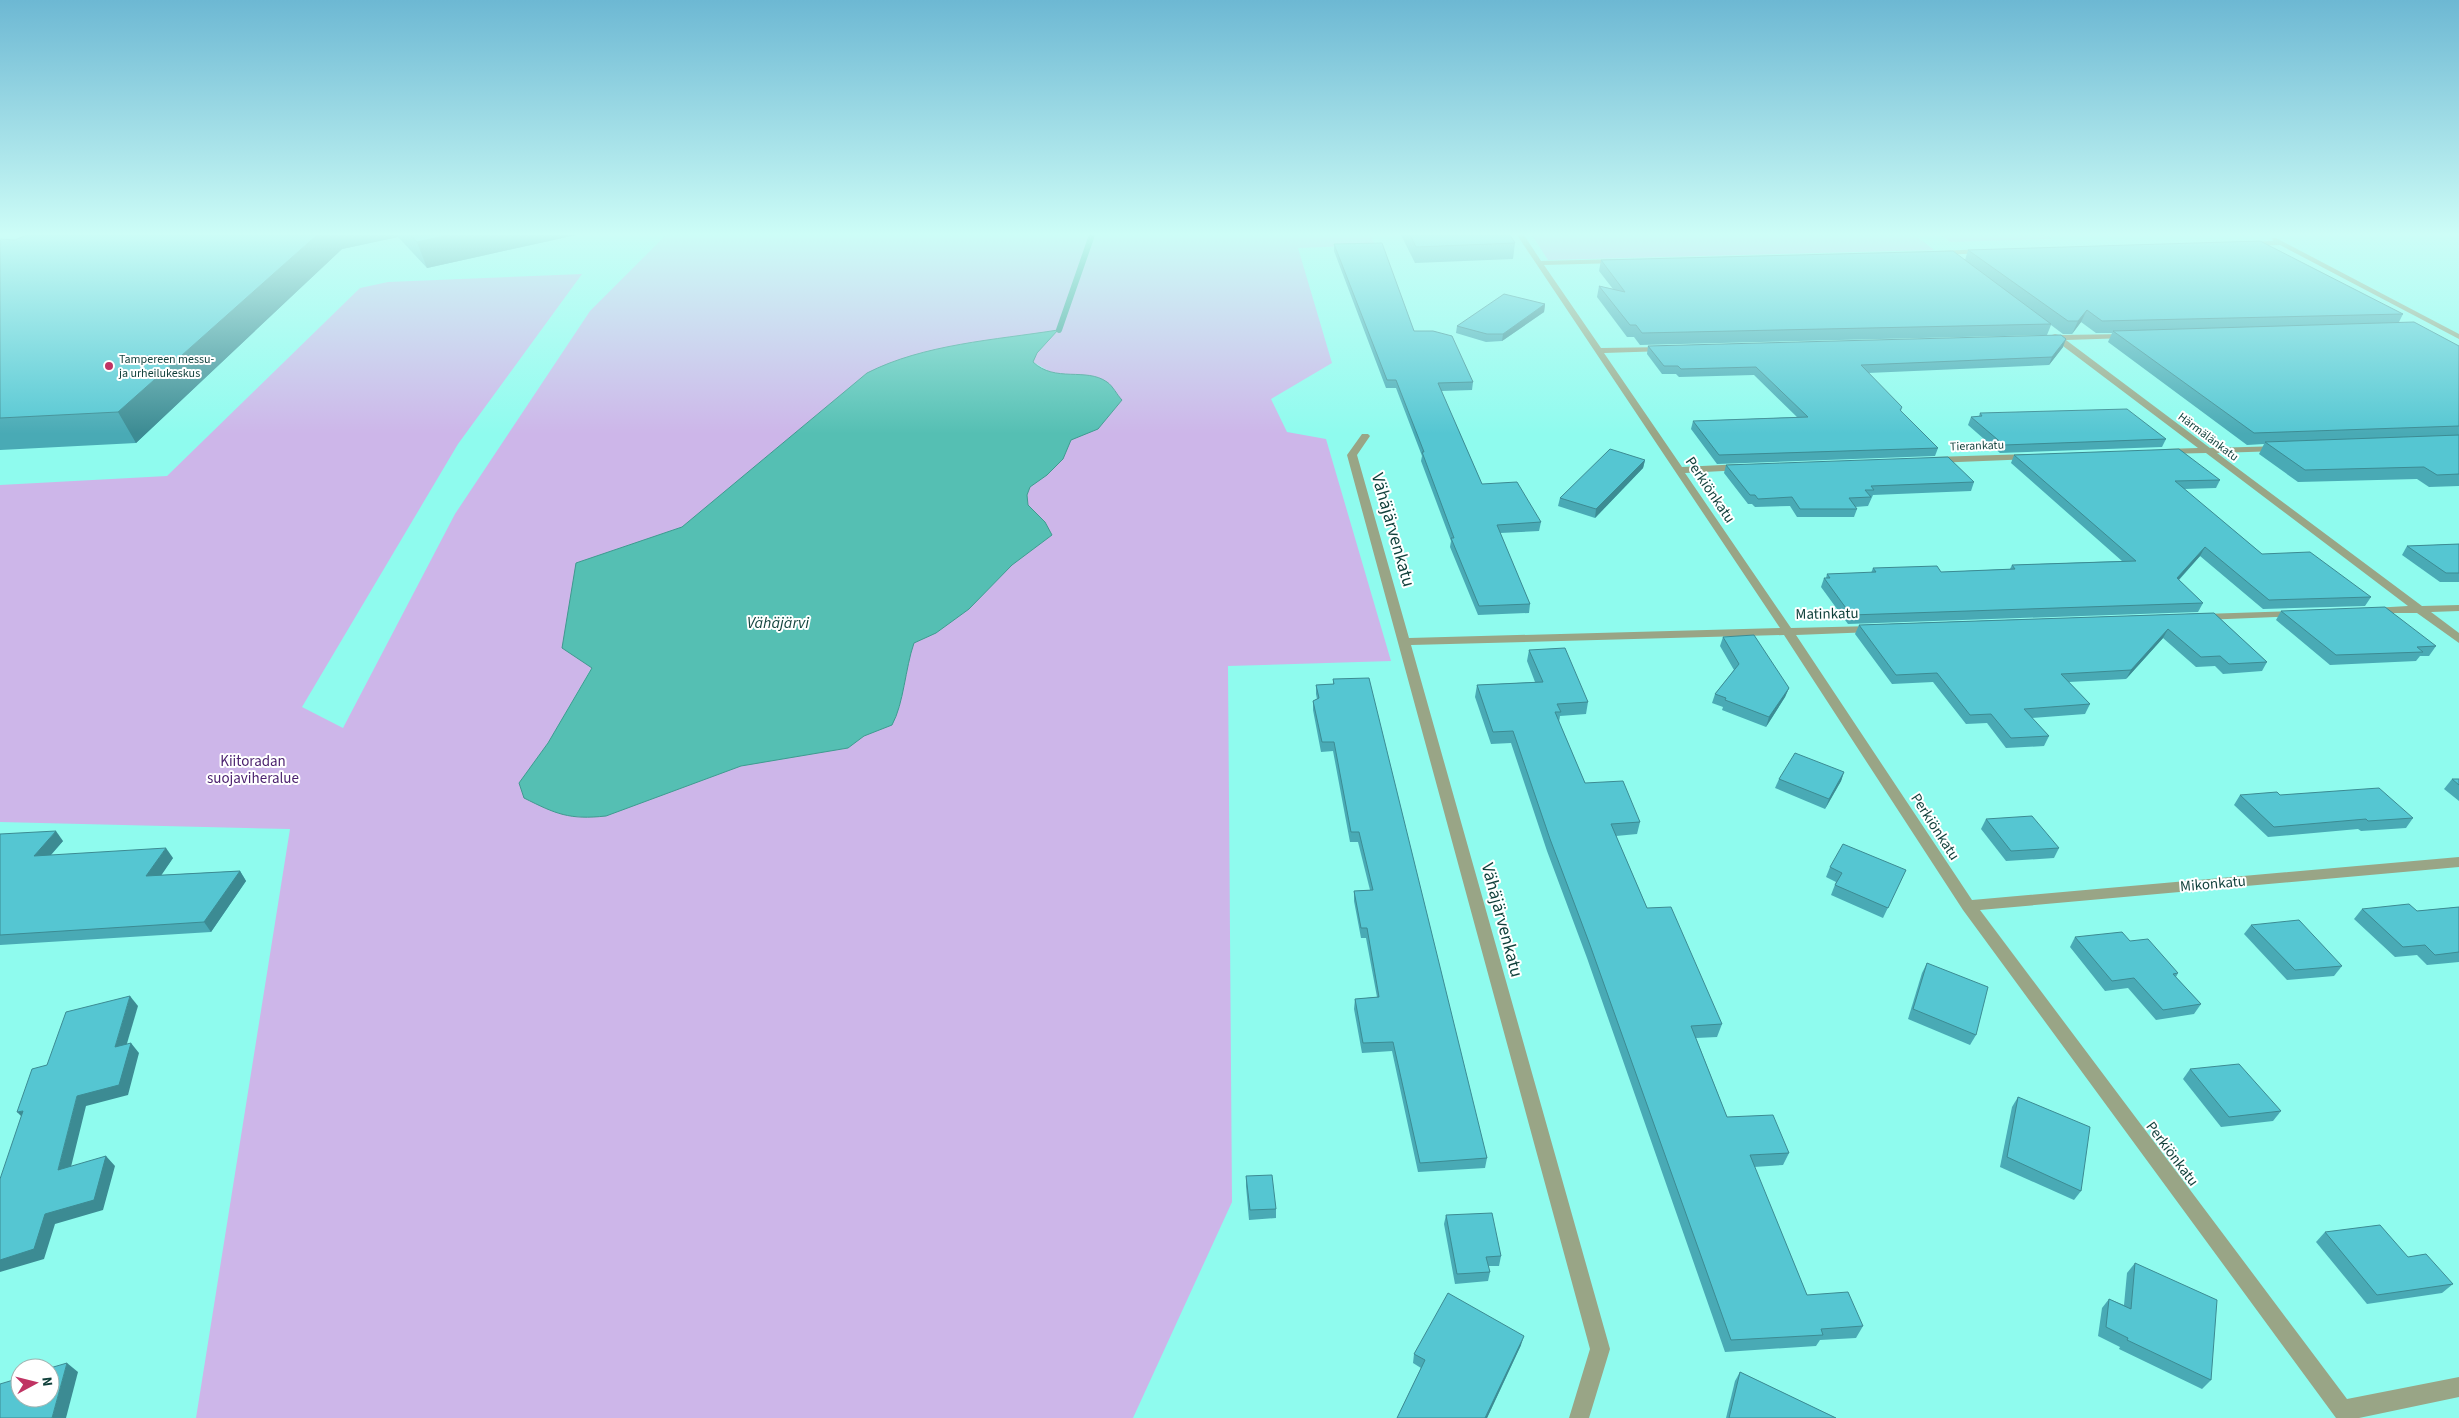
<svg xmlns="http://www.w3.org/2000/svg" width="2459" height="1418" viewBox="0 0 2459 1418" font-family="'Source Sans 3',sans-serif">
	<rect width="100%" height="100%" fill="#8ffbee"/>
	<g fill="#cdb6e9" fill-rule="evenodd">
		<path d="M666,235h705l4,10 -77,3 34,115 -61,36 16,33 39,7 65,222 -163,5 4,536 -99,216h-937l94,-589 -290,-7v-337l167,-9 193,-188 28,-6 194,-8 -124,170 -156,263 41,21 112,-214 135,-203zM1058,330l-21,23 -4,9 19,11 40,4 6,52 -27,11 -8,19 -16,16 -17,12 -3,8 1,10 17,17 7,13 -40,30 -43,44 -33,24 -22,10c-9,25 -10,61 -22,82l-28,11 -16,12 -107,18 -135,50 -87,-33 29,-40 44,-76 -16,-104 106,-36 185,-153c57,-30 128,-33 191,-44z"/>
		<path d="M1532,235h383l19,15 -386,10z"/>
		<path d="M1941,235h105l6,4 -102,3z"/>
	</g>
	<path fill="#55bfb3" stroke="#40998f" d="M1058,330l-21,23 -4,9c22,21 53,5 74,20 6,4 10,13 15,18l-24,29 -27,11 -8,19 -16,16 -17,12 -3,8 1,10 17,17 7,13 -40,30 -43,44 -33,24 -22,10c-9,26 -10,60 -22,82l-28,11 -16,12 -107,18 -135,50c-37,4 -50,-2 -82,-18l-5,-15 29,-40 44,-75 -30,-20 14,-85 106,-36 185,-154c57,-29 128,-33 191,-43z"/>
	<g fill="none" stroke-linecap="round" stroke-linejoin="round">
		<path stroke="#40998f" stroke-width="6" d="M1059,330l33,-95"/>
		<g fill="#99a586" fill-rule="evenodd">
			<path d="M1517,235h7l17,26 80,-2 1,2 -4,2 -74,2 57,83 64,-1 4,2 -4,2 -61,2 78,114 60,-3 5,3 -5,3 -57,3 106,155 82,-2 6,3 -6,3 -77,3 176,265 487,-43v10l-479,43 367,489 112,-22v20l-100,21h-23l-373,-508 -179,-275 -373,10 199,704 -21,69h-20l21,-69 -243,-894 15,-21h6l2,2 -13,19 52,183 371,-10z"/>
			<path d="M2272,238h4l183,96v5l-179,-94 -33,1 -4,-2 4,-2 26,-1z"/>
			<path d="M1985,249l4,2 -1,2 -50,2 -4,-2 4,-2z"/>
			<path d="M2055,334l4,1 71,-1 1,2 -4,2 -61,2 144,108 72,-2v4l-3,1 -62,2 205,153 37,-1v6l-28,1 28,21v10l-42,-30h-48l-2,-2 6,-3 35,-2 -202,-153 -43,1 -2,-2 5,-3 32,-1 -143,-108h-8l-4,-2z"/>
			<path d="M2029,454l5,3 -2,2 -98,4 -5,-3 5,-3z"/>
			<path d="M2295,611l4,1 2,2 -2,2 -96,4 -6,-3 6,-3z"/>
		</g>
	</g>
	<g fill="#49aab5">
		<path d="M27,235h549l-149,33 -29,-31 -56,12 -206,194 -136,7v-211l15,1z"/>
		<path d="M1401,235h109l5,8 -2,16 -98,4z"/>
		<path d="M1334,244l80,87 59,51 -1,8 -31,1 41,93 59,38 -2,9 -39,2 30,71 -1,9 -51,2 -28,-68 1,-6 -30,-80 1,-5 -26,-68h-10l-52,-137z"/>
		<path d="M1968,250l435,64 -4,8 60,24v140l-30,1 -12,-8 -119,3 -39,-28 5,-10 -17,1 -139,-103 4,-9h-16l-15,-11 -9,12h-9l-12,-9 -4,10 -407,10 -6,-8h-7l-30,-40 2,-11 14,3 -14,-18 2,-11h364z"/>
		<path d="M1545,304l-1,8 -42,29 -16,1 -30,-9 1,-7z"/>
		<path d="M1648,346l415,1 -14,18 -181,8 34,34 -1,4 37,37 -3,8 -218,8 -26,-35 2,-8 104,-4 -43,-42 -75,2 -3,-3h-14l-15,-20z"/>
		<path d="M1980,413l186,26 -4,8 -162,6 -32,-28 3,-8 8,-1z"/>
		<path d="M2014,455l206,25 -4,8 -32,1 78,65 109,43 -6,9 -102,3 -63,-53 -21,24 24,23 -5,9 -350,12 -27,-37 3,-9h2l1,-4 44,-1 2,-5 68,4 69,-3 2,-4 110,-4 -111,-98z"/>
		<path d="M1645,460l-2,8 -48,50 -37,-12 2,-8z"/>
		<path d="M1726,465l248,17 -3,9 -98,4 -5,11 -13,1 2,2 -3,8h-57l-7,-11 -35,1 -3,-3h-4l-24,-31z"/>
		<path d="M2459,544v38h-19l-38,-27 5,-9z"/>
		<path d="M2281,611l155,35 -7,10h-9l-4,5 -86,4 -54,-45z"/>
		<path d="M2214,613l53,49 -5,9 -39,3 -8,-8 -19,1 -33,-29 -37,41 -57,3 21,22 -5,10 -53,4 17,18 -5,10 -38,2 -19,-25 -21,1 -33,-42 -41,2 -37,-50 4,-9z"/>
		<path d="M1723,637l66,51 -4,9 -19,30 -44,-17 1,-3 -11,-4 3,-9 19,-24 -14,-24z"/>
		<path d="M1529,650l59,52 -2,12 -26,2 -1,6 26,61 55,39 -3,12 -21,2 31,72 75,116 -5,13 -21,1 31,79 62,36 -6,12 -29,2 53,128 56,31 -7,12 -36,2 -4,6 -91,6 -138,-394 -40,-107 -36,-108 -20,1 -16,-47 2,-12 58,-3 -8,-21z"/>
		<path d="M1333,679l154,479 -2,10 -67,4 -26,-121 -30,2 -8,-44 1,-10 22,-2 -11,-59h-5l-7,-37v-10l16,-1 -12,-48h-8l-17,-91 -12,1 -8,-42v-9l4,-2 -1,-5v-9l17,-1z"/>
		<path d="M1844,772l-3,9 -16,28 -50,-21 4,-9z"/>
		<path d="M2452,779h7v22l-15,-12z"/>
		<path d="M2240,795h40l133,23 -7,10 -45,3 -3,-2 -90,8 -34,-32z"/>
		<path d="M1986,819l73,29 -5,10 -48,3 -25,-32z"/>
		<path d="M0,834l63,7 -12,14 122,3 -12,17 79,-4 6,10 -35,51 -211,13z"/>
		<path d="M1830,867l76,3 -23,48 -52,-23 5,-13 -10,-5z"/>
		<path d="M2459,907v55l-32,3 -10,-10 -22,2 -41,-38 8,-10 55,2z"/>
		<path d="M2251,925l91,41 -8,10 -47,4 -43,-46z"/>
		<path d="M2075,937l55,4 48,32 -2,4 25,27 -7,10 -38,6 -28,-32 -23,3 -35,-44z"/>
		<path d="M1927,963l49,72 -6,10 -62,-26 14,-46z"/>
		<path d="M2190,1069l91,42 -8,10 -52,6 -38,-48z"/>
		<path d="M2018,1097l63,94 -7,9 -74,-33 12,-60z"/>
		<path d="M1246,1176l30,33v9l-27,2 -3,-34z"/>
		<path d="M1446,1215l55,41 -2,10h-11l2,6 -2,9 -33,3 -11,-60z"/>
		<path d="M2325,1232l83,25 45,27 -11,9 -75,11 -51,-62z"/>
		<path d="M2135,1263l76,117 -9,9 -83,-40 1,-2 -22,-11 4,-28 7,-9 15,6 3,-32z"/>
		<path d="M1521,1345l-34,73h-90l24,-50 -8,-5 1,-9z"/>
		<path d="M1740,1372l96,46h-110l9,-37z"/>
	</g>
	<g fill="#3c8b93">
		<path d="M317,235h80l1,2 -56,12 -206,194 -18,-31z"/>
		<path d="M447,235h129l-149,33 -10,-26z"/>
		<path d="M1545,304l-1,8 -42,29 1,-7z"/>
		<path d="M2087,310l-6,12 -9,12 6,-13z"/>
		<path d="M2066,339l-3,8 -14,18 3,-8z"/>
		<path d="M1645,460l-2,8 -48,50 1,-9z"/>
		<path d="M2205,547l-5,9 -28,31 5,-9z"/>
		<path d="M2168,629l-5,9 -37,41 5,-9z"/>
		<path d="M1789,688l-4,9 -19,30 3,-10z"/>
		<path d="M1844,772l-3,9 -16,28 4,-10z"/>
		<path d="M56,831l7,10 -22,25 -7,-10z"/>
		<path d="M166,848l7,10 -19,28 -8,-10z"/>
		<path d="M240,871l6,10 -35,51 -7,-10z"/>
		<path d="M130,996l8,10 -15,51 -8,-10z"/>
		<path d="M131,1043l8,10 -11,42 -42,11 -18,73 -10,-9 19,-74z"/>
		<path d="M23,1111l4,11 -10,-10z"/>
		<path d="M106,1156l9,10 -12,44 -48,14 -11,35 -44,13v-12l45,-46z"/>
		<path d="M1524,1336l-3,9 -34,73h-2z"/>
		<path d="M67,1363l11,9 -12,46h-14z"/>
	</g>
	<g fill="#55c6d2" stroke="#3c8b93">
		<path d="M27,235h290l-199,177 -118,6v-179l15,1z"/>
		<path d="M411,235h36l-30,7z"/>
		<path d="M1410,235h100l5,8 -99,4z"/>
		<path d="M2260,241l143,73 -301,7 -15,-11 -9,11h-10l-100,-71z"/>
		<path d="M1382,243l32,88h19l19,5 21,46 -35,1 44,101 35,-2 24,40 -44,3 33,79 -51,2 -28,-68h3l-32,-86h2l-28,-72h-9l-53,-136z"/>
		<path d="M1953,251l98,73 -409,9 -6,-8h-6l-31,-39 26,6 -24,-32z"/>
		<path d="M1504,294l41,10 -42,30h-16l-30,-8z"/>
		<path d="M2414,322l45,24v80l-205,7 -141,-102z"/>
		<path d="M2061,335l5,4 -14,18 -191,8 41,42 -2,3 38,38 -219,7 -26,-34 115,-4 -52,-50 -75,2 -3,-3h-14l-16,-20z"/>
		<path d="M2127,409l39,30 -162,6 -33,-28 11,-1 -2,-3z"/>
		<path d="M2459,435v39l-22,1 -13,-8 -119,3 -40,-28z"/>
		<path d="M1610,449l35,11 -49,49 -36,-11z"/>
		<path d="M2179,449l41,31 -45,1 87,73 48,-2 61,45 -102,3 -64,-53 -28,31 26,25 -352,12 -27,-37h6l-3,-4 49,-2 -3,-4 64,-2 4,6 74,-3 -3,-4 124,-4 -122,-106z"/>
		<path d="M1948,457l26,25 -103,4 3,4h-9l6,7 -22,1 8,11h-57l-8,-12 -34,2 -3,-4h-5l-24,-30z"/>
		<path d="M2459,544v29h-13l-39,-27z"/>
		<path d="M2385,607l51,39 -19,1 6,5 -87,3 -55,-44z"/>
		<path d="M2214,613l53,49 -38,2 -9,-8 -19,1 -33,-28 -37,41 -70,4 29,30 -66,5 25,27 -38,2 -20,-24 -21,1 -33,-42 -41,2 -37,-50z"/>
		<path d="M1754,635l35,53 -20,29 -44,-17 1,-2 -11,-4 24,-30 -16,-27z"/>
		<path d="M1565,648l23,54 -31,2 4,8h-6l30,71 38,-2 17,41 -29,2 36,84 24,-1 51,117 -31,2 36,91 46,-2 16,38 -39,2 57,140 41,-3 15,34 -42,3 2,6 -92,5 -141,-395 -40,-106 -37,-108 -20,1 -16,-47 66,-3 -14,-32z"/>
		<path d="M1369,678l118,480 -67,5 -27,-121 -30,1 -8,-44 24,-2 -12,-69h-6l-7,-37 19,-1 -14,-58h-8l-17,-90h-12l-9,-41 6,-3 -3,-13 18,-1 -1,-5z"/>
		<path d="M1795,753l49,19 -15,27 -50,-20z"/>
		<path d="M2452,779h7v6z"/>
		<path d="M2379,788l34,30 -45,3 -2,-2 -92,8 -34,-32 37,-3 3,3z"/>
		<path d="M2032,816l27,32 -48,3 -25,-32z"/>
		<path d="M56,831l-22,25 132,-8 -20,28 94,-5 -36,51 -204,13v-101z"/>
		<path d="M1843,844l63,26 -18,38 -53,-23 7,-12 -12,-6z"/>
		<path d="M2409,904l8,7 42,-4v45l-24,3 -10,-10 -22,2 -41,-38z"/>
		<path d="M2299,920l43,46 -47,4 -44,-45z"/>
		<path d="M2122,932l8,9 18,-2 30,34 -5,1 28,30 -38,6 -29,-32 -22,3 -37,-44z"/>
		<path d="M1927,963l61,24 -12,48 -63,-26z"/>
		<path d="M130,996l-15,51 16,-4 -12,42 -42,11 -19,74 48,-14 -12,44 -49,14 -11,35 -34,11v-81l23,-68 -6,1 15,-43 15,-4 19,-53z"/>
		<path d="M2239,1064l42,47 -52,6 -39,-48z"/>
		<path d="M2018,1097l72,30 -9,64 -74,-34z"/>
		<path d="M1272,1175l4,34 -26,1 -4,-34z"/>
		<path d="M1492,1213l9,43 -15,1 4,15 -33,2 -11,-59z"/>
		<path d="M2380,1225l28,32 18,-3 27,30 -76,11 -52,-63z"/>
		<path d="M2135,1263l82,37 -6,80 -84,-40 1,-2 -22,-11 3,-28 22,10z"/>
		<path d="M1448,1293l76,43 -39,82h-88l28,-58 -11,-6z"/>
		<path d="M67,1363l-15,55h-52v-34l20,-6v20h30v-30z"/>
		<path d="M1740,1372l96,46h-107z"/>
	</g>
	<linearGradient id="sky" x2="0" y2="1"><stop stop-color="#6db8d3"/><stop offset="0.54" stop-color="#cdfdf7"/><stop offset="1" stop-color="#cdfdf7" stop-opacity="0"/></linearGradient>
	<rect width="2459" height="434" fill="url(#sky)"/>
	<circle fill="#c03363" stroke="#fff" stroke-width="2" cx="109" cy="366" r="5"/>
	<g text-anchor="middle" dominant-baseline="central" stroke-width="4" stroke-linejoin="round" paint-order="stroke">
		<g font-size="12" fill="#0f3f3a" stroke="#fff" text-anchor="start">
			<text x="119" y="359">Tampereen messu-<tspan x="119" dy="14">ja urheilukeskus</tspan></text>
		</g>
		<g font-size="12" fill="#0f3f3a" stroke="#fff">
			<text transform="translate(2208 437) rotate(37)">Härmälänkatu</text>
			<text transform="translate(1977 446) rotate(-2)">Tierankatu</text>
		</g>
		<g font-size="15" fill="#0f3f3a" stroke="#fff">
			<text transform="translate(1710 490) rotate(56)">Perkiönkatu</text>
			<text transform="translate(1827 614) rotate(-1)">Matinkatu</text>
			<text transform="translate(1935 827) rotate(57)">Perkiönkatu</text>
			<text transform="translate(2213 884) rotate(-5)">Mikonkatu</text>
			<text transform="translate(2172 1154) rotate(53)">Perkiönkatu</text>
		</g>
		<g font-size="15" fill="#491f6d" stroke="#fff">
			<text x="253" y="761">Kiitoradan<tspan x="253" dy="17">suojaviheralue</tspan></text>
		</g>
		<g font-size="16" font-style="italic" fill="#14453f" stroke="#fff">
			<text x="778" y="623">Vähäjärvi</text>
		</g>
		<g font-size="18" fill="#0f3f3a" stroke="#fff">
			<text transform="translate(1393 530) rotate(74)">Vähäjärvenkatu</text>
			<text transform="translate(1502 920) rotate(75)">Vähäjärvenkatu</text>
		</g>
	</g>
	<g transform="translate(35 1383) rotate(83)"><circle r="24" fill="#ffffff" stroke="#9fb2b0"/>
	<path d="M0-4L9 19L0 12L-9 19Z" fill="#c03363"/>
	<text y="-8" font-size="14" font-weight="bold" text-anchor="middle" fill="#0f3f3a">N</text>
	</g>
</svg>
